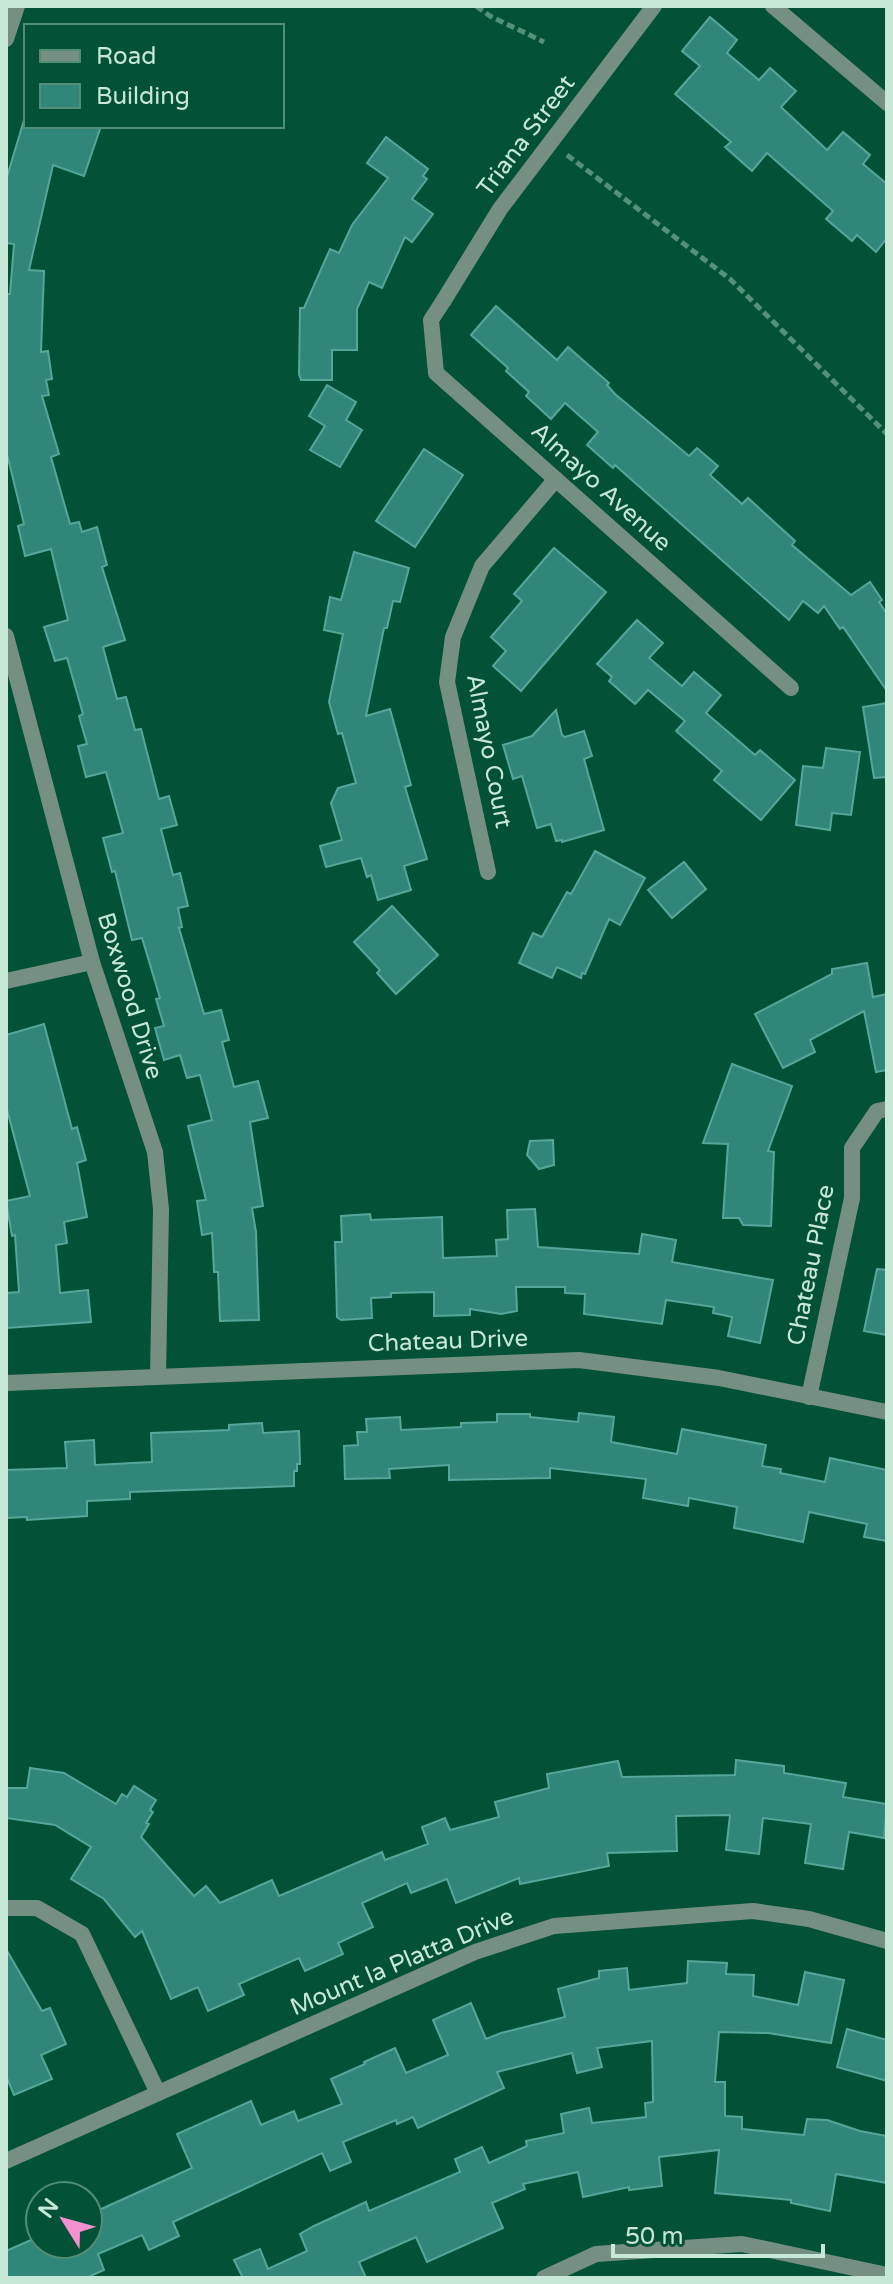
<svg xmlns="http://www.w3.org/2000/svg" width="893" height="2284" viewBox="0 0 893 2284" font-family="'Varela Round',sans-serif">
	<rect width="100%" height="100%" fill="#035136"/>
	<g fill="#31867a" stroke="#55a79a" stroke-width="2">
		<path d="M710,17l27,23 -10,13 32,27 11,-12 26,23 -15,16 46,43 16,-18 27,23 -7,9 24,20v54l-11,14 -19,-17 -5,6 -26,-22 7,-8 -66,-58 -15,18 -27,-24 6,-5 -56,-48 25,-28 -18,-15z"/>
		<path d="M24,120l2,6h75l-17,50 -31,-11 -24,105 15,1 -3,81 7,-1 4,28 -6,1 3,15 -7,1 17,58 -8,3 19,67 9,-2 3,10 15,-5 10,38 -5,2 23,73 -22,7 14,52 9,-2 9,33 6,-1 18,70 10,-3 8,29 -16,4 12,46 7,-2 8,33 -10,2 4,19 -3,1 25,86 17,-4 8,30 -7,2 12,45 24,-6 10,37 -18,4 13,84 -11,2 4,24 3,88 -39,1 -2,-49h-4l-2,-39 -10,2 -5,-34 9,-1 -18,-74 24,-6 -12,-45 -13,3 -7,-23 -16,5 -9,-32 9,-2 -8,-27 4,-1 -18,-60 -10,2 -17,-69 -3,1 -9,-34 20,-5 -17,-61 -20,5 -8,-31 9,-2 -8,-28 4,-2 -16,-56 -12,3 -11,-34 24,-7 -17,-71 -26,7 -7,-30 6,-2 -18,-74v-156h4l4,-50 -8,-1v-63z"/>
		<path d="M386,137l42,32 -5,7 4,3 -15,20 21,15 -21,28 -7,-5 -23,51 -13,-6 -12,27v41h-25v30h-31l-2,-6 1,-66h4l26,-59 9,4 13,-28 36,-47 -21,-15z"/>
		<path d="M496,306l61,54 11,-13 41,36 -2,2 8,9 74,62 8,-8 21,18 -8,9 32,29 6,-6 47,43 -3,4 59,50 19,-13 12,18 -3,2 8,12v77l-44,-64 -3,2 -16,-23 -6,7 -15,-12 -14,19 -174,-155 -2,3 -26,-23 11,-13 -33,-29 -14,16 -25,-23 3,-4 -23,-21 2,-3 -37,-33z"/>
		<path d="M327,385l29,17 -10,18 16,10 -22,37 -30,-17 15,-24 -16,-10z"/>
		<path d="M424,449l39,26 -48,72 -39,-26z"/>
		<path d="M554,548l52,44 -85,99 -28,-25 13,-15 -15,-14 31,-36 -8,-7z"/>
		<path d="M354,552l55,16 -9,34 -7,-1 -6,27h-3l-18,88 24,-7 21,76 -6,2 22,72 -23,7 7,24 -33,10 -7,-25 -4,2 -6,-19 -35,9 -6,-21 22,-6 -11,-37 7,-15 18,-5 -14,-50 -4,1 -9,-32 14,-68 -19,-4 6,-33 11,3z"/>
		<path d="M637,620l26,23 -14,15 33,28 12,-14 27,23 -15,18 49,42 5,-5 35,30 -34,40 -47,-40 8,-9 -46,-40 9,-10 -37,-31 -13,14 -26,-23 3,-4 -15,-13z"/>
		<path d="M887,703v74l-13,1 -11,-71z"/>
		<path d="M556,710l6,25 3,2 19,-6 8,25 -8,3 20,71 -42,12v-2l-6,1 -5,-17 -14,4 -15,-52 -9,3 -10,-34 29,-9z"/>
		<path d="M826,748l34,4 -9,63 -19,-2 -2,17 -34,-5 7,-59 20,2z"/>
		<path d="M595,851l50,27 -25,47 -11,-6 -24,55 -3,-1 -1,5 -24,-11 -5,11 -33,-15 14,-30 9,4 25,-45 4,2z"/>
		<path d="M684,862l22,27 -34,29 -24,-28z"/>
		<path d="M392,906l46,49 -42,39 -19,-21 3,-3 -26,-28z"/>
		<path d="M867,963l6,34 14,-3v76l-11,2 -12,-61 -54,29 5,12 -32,16 -28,-54 77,-40v-5z"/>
		<path d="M44,1024l28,105 5,-2 9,33 -9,3 10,54 -23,5 3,21 -11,2 4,48 28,-3 3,32 -84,6 -1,-35 13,-1 -4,-57 -3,1 -6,-35 24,-5 -24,-90v-71z"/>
		<path d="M732,1064l60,22 -24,65 6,1 -3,74 -28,-1 -4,-7h-16l5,-74 -25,-1z"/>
		<path d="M553,1140l1,25 -15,4 -12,-14 3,-14z"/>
		<path d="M535,1209l3,38 101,7 3,-20 34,6 -4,22 101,18 -13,63 -32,-7 4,-19 -19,-4 1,-6 -48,-7 -4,24 -78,-10 1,-20 -20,-1v-6h-49l1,24 -16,3 -31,-5v6l-36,1v-24l-43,1v4l-20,1 1,20 -31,2 -4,-3 -2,-75h7l-1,-26 29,-2 1,6 71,-3 1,41 54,-2 -1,-16 12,-1 -1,-29z"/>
		<path d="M877,1269l10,1v65l-23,-4z"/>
		<path d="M579,1413l35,4 -3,25 66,12 5,-25 84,16 -4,21 19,3 -1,4 45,9 5,-24 57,12v71l-23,-4 3,-13 -58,-12 -6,30 -69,-14 3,-21 -48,-9 -1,8 -45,-8 3,-19 -96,-11v10l-101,2v-15l-60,4 1,9 -45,1 -1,-33 14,-1 -1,-13h10l-1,-13 34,-2 1,13 60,-3v-4l36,-1v-8h33v3l48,5z"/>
		<path d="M262,1423l1,10 36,-2 1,33h-3v7h-3v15l-164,6v7l-43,2v15l-60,4v-3l-21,1v-48l61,-2 -2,-26 29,-2 1,25 57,-3 -1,-29 78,-3v-5z"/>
		<path d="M736,1760l48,6v7l62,10 -3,14 44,7 -3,34 -35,-6 -6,37 -38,-6 6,-39 -48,-6 -4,36 -33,-4 4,-35 -54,1 1,35 -70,2 2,13 -89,18 -1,-6 -63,25 -9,-24 -36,14 -4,-10 -45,20 11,24 -35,16 5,11 -38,17 -6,-13 -60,26 5,11 -36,16 -10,-24 -27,12 -29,-68 -7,6 -31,-38 -33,-20 20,-32 -36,-22 -49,-7v-30h21l3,-20 34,5 52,31 6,-10 5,3 7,-11 22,14 -6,10 3,2 -7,11 3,1 -8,13 53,59 12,-10 14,17 52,-23 7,16 103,-44 3,8 43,-16 -6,-17 23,-9 5,12 49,-13 -4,-15 54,-14 -2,-14 71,-13 4,16 113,-2z"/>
		<path d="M6,1949l36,62 8,-3 16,36 -25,11 11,24 -38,16 -8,-19z"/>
		<path d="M688,1961l39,2 -1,11 28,1 -1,21 45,9 7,-33 39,8 -13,63 -63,-10 -49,-1 -4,50h10v34l17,1v12l62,6 3,-16 20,1 33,11 27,5v47l-51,-9 -6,37 -39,-8v-3l-76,-7 4,-43 -60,7 3,29 -33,4v-3l-46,10 -5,-25 -55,12 2,5 -33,14 11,25 -76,34 -11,-25 -57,25 7,16h-123l-9,-18 26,-11 8,20 39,-18 -7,-17 14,-8 52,-24 3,9 91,-39 -5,-13 27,-12 7,16 38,-17 -1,-5 38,-8 -3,-19 28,-6 3,15 54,-6 -1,-14 8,-1 -1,-61 -55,7 5,19 -25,6 -5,-20 -75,19 7,16 -86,40 -5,-11 -16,7 -1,-4 -53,22 8,20 -21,9 -8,-18 -149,69 6,14 -30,14 -7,-15 -44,19 6,16 -18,8h-80v-27l34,-15v8h48v-29l104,-47 -15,-34 74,-33 10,24 33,-14 4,10 44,-17 -11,-25 34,-15 -1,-2 31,-14 11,25 42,-18 -15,-35 38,-17 15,36 15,-6 64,-16 -7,-28 41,-11v-7l28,-3 2,22 58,-7z"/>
		<path d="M847,2029l40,11v41l-50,-14z"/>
	</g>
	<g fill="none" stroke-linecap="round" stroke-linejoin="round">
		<g stroke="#559079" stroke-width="5" stroke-dasharray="8 4" stroke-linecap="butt">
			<path d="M476,6l14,10 54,26"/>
			<path d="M567,155l163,124 157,155"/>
		</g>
		<g stroke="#759082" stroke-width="16">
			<path d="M773,6l114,97"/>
			<path d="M6,39l11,-33"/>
			<path d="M444,300l-13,20 5,53 355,315"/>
			<path d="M6,636l86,326 63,190 6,57 -3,167"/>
			<path d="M488,872l-41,-190 6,-45 29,-71 74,-87"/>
			<path d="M6,981l86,-19"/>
			<path d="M809,1397l43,-199v-50l25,-37 10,-2"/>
			<path d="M6,1908h31l45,26 76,159"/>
			<path d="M6,2161l469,-209 79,-26 199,-15 56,8 78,22"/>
			<path d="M544,2278l52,-24 146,-10 145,31"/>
		</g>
		<g stroke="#759082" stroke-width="16">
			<path d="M444,300l56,-91 154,-203"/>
			<path d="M6,1383l573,-23 140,18 168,34"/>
		</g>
	</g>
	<g text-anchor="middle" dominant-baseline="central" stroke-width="6" stroke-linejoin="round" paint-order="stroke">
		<g font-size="24" fill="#c8e8d7" stroke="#035136">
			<text transform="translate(526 136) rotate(-53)">Triana Street</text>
			<text transform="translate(601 487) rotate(42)">Almayo Avenue</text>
			<text transform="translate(489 751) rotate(79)">Almayo Court</text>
			<text transform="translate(130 996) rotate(73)">Boxwood Drive</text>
			<text transform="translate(811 1265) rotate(-79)">Chateau Place</text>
			<text transform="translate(448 1341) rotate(-2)">Chateau Drive</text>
			<text transform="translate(402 1962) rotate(-23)">Mount la Platta Drive</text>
		</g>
	</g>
	<rect width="893" height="2284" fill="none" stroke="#c8e8d7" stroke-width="16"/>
	<rect x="24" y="24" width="260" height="104" fill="#035136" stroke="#528d76" stroke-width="2"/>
	<rect x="40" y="50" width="40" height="12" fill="#759082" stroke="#528d76" stroke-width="2"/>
	<text x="96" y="64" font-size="24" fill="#c8e8d7">Road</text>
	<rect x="40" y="84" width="40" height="24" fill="#31867a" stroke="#528d76" stroke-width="2"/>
	<text x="96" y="104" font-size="24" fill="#c8e8d7">Building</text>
	<g transform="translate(64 2220) rotate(307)"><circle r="38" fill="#035136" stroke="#528d76" stroke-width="2"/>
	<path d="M0-6L14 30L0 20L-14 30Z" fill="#f590d1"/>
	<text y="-12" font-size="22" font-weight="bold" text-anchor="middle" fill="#c8e8d7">N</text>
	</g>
	<path d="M613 2244v12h210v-12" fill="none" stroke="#c8e8d7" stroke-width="4"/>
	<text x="625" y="2244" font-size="24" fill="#c8e8d7" stroke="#035136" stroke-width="6" paint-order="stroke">50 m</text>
</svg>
